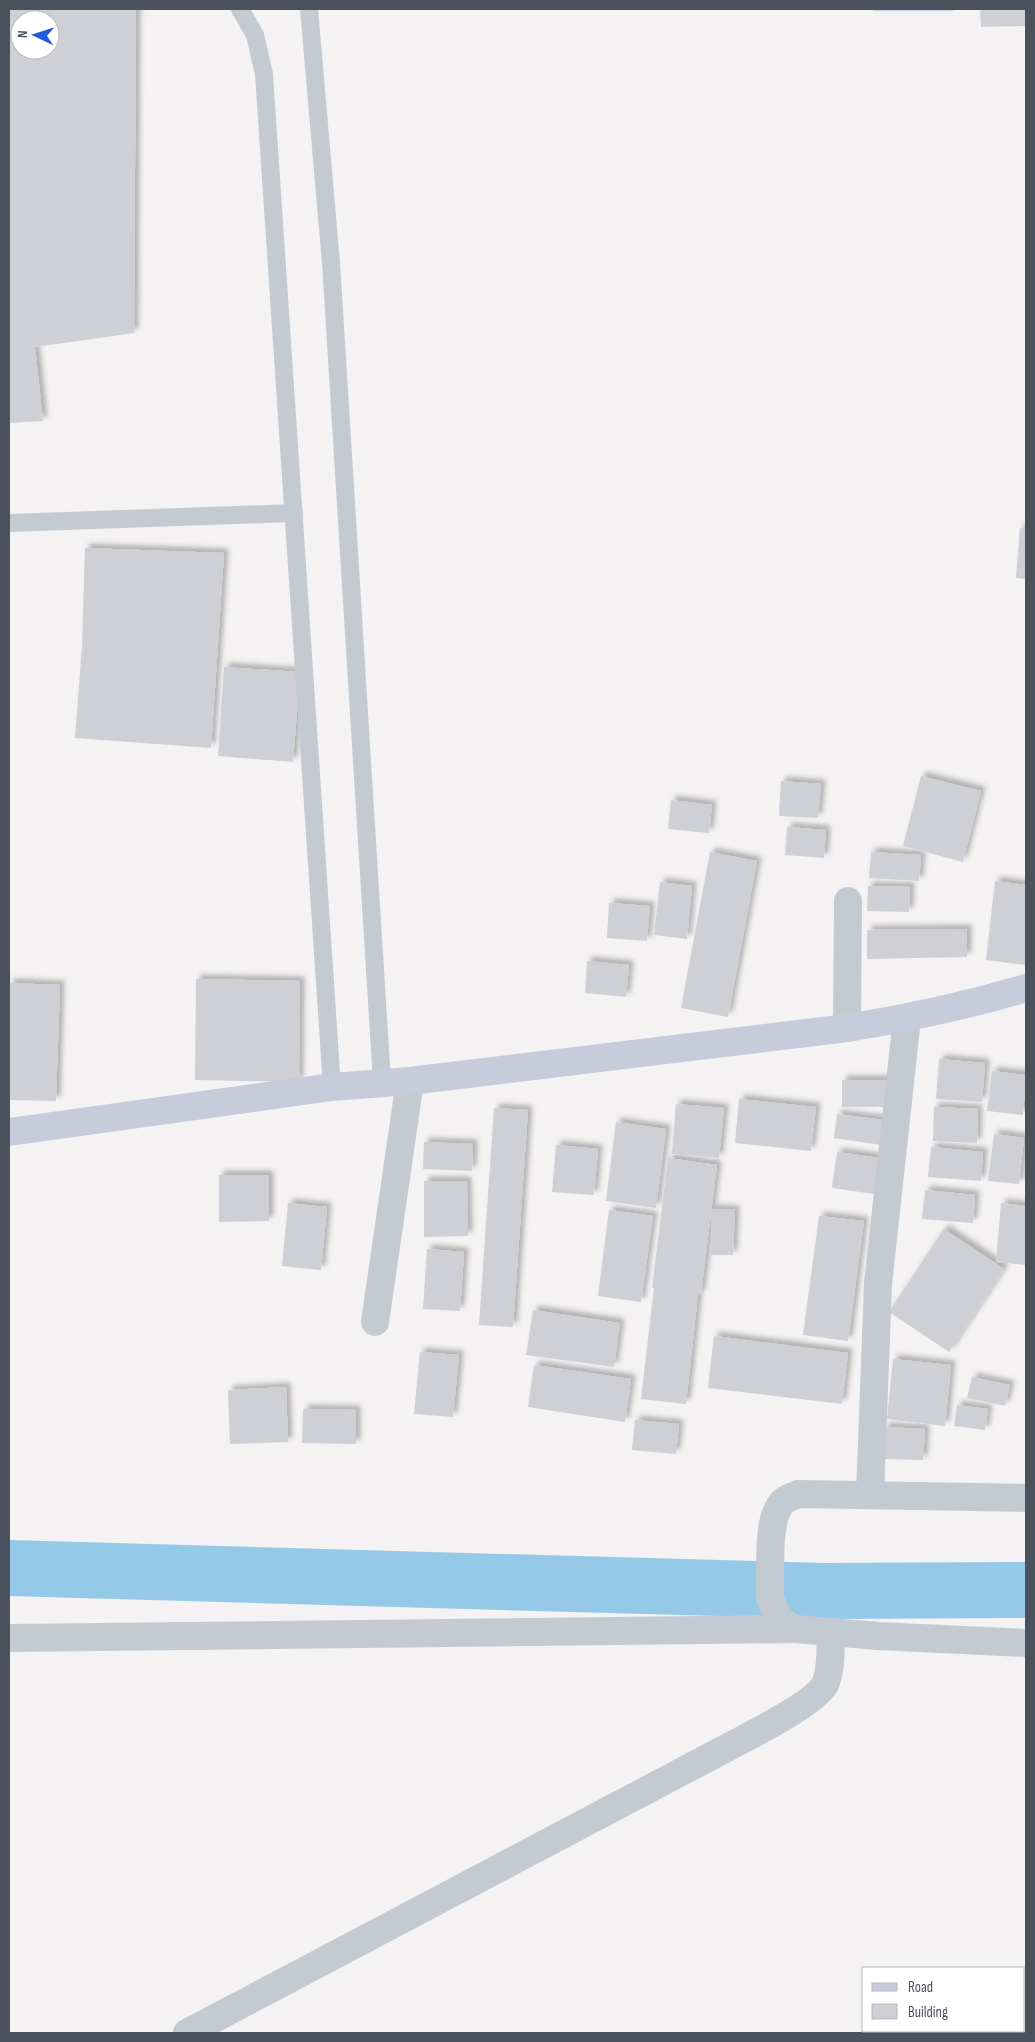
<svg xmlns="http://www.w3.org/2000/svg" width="1035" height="2042" viewBox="0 0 1035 2042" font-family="'Sofia Sans Condensed',sans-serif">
	<defs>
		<filter id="shadow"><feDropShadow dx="4.5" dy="-4.5" stdDeviation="2.5" flood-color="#0004"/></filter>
	</defs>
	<rect width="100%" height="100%" fill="#f4f2f2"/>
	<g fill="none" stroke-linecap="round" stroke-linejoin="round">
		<path stroke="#94c9e8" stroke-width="56" d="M9,1568l813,23 204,-1"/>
	</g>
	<g fill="#cfd0d5" fill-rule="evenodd" filter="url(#shadow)">
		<path d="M9,9h127l-2,324 -99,14 8,74 -34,2zM20,20h30v30h-30z"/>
		<rect x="873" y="9" width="80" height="2"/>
		<path d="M980,9h46v17l-45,1z"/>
		<path d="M1020,528h6v51l-10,-1z"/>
		<path d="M85,548l139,5 -13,195 -136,-10 7,-92z"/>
		<path d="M224,667l76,5 -7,90 -75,-6z"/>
		<path d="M921,776l60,15 -18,71 -60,-16z"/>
		<path d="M781,781l40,3 -3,34 -39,-2z"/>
		<path d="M671,800l41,5 -3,28 -41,-4z"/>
		<path d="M787,827l39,3 -2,28 -39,-3z"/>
		<path d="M710,852l47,9 -29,156 -47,-9z"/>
		<path d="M871,852l50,3 -2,26 -50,-3z"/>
		<path d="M995,881l31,4v80l-40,-5z"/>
		<path d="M660,882l32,4 -5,53 -33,-4z"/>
		<path d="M868,886l42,1 -1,25 -42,-1z"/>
		<path d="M609,903l41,3 -3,35 -40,-3z"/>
		<path d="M967,929v28l-100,2v-29z"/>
		<path d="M587,961l42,4 -3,32 -41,-4z"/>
		<path d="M196,979l104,2 -1,101 -104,-2z"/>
		<path d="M9,983l51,2 -4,116 -47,-1z"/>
		<path d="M939,1059l46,4 -3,39 -46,-3z"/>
		<path d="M992,1071l34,4 -3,40 -36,-4z"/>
		<path d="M842,1080h46l-1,27h-45z"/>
		<path d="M739,1099l77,8 -5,44 -76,-8z"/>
		<path d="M676,1104l48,4 -5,50 -47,-4z"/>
		<path d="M934,1107l44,2 -1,34 -44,-2z"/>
		<path d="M494,1108l34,2 -15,217 -34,-2z"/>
		<path d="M837,1114l47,6 -3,25 -47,-7z"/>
		<path d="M616,1122l50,7 -10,79 -50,-7z"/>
		<path d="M994,1134l30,4 -5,46 -31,-3z"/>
		<path d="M424,1142l49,2 -1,27 -49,-2z"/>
		<path d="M556,1145l42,4 -4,46 -42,-3z"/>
		<path d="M931,1147l52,5 -2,29 -53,-4z"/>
		<path d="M837,1152l43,6 -6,36 -42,-6z"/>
		<path d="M668,1158l49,7 -16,129h-3l-12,110 -45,-5 13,-111h-2z"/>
		<path d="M219,1175h50v46l-50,1z"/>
		<path d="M424,1181h43l1,55 -44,1z"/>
		<path d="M925,1190l50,5 -2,28 -51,-4z"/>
		<path d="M288,1203l39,4 -6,63 -39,-4z"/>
		<path d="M1001,1203l25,3v59l-30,-3z"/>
		<path d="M712,1209l23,1 -2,45h-22z"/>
		<path d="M609,1210l44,6 -12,86 -43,-6z"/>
		<path d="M819,1216l45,5 -16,120 -45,-6z"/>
		<path d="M944,1229l60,40 -55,83 -60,-40z"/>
		<path d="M427,1249l37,3 -4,59 -37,-2z"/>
		<path d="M533,1310l87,13 -6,44 -88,-12z"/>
		<path d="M714,1336l134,17 -6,51 -134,-16z"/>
		<path d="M420,1352l39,3 -6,62 -39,-3z"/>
		<path d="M893,1359l58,6 -6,61 -58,-7z"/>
		<path d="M534,1365l97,14 -6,43 -97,-15z"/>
		<path d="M972,1377l38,8 -5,21 -38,-8z"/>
		<path d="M286,1387l2,55 -58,2 -2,-54z"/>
		<path d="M957,1405l31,4 -3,21 -31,-4z"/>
		<path d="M303,1409l53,1v34l-54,-1z"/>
		<path d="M635,1420l44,4 -3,30 -44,-4z"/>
		<path d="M884,1427l41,2 -2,31 -40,-1z"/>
	</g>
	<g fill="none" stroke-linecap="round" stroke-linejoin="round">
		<g stroke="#c3cad2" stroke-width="18">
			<path d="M240,9l15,26 9,39 68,1013"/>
			<path d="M309,9l22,254 51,819"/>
			<path d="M9,523l285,-10"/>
		</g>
		<g stroke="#c3cad2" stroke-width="28">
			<path d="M847,1028l1,-127"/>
			<path d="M375,1322l35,-241"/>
			<path d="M870,1495l8,-211 29,-266"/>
			<path d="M1026,1498l-228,-4c-7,3 -15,5 -19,13 -12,18 -8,67 -9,90 4,15 10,25 25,32l83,7 148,7"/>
			<path d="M9,1638l786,-9"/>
			<path d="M187,2033l549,-290c19,-10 84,-43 90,-61 6,-16 4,-34 5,-50"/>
		</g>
		<path stroke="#c6ccd9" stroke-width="28" d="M9,1132l323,-45 78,-6 437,-53c63,-10 118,-22 179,-40"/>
	</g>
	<rect width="1035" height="2042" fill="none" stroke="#4a525e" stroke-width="20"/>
	<rect x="862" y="1967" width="162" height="65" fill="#ffffff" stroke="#b7babf"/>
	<rect x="872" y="1983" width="25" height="8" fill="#c6ccd9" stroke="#b7babf"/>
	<text x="908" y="1992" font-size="15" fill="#4a525e">Road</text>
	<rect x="872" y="2004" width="25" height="15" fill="#cfd0d5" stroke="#b7babf"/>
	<text x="908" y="2017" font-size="15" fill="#4a525e">Building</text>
	<g transform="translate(35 35) rotate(274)"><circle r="24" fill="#ffffff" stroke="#b7babf"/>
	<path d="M0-4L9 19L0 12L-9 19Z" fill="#2559db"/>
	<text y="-8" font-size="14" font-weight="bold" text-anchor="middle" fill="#4a525e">N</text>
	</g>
</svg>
